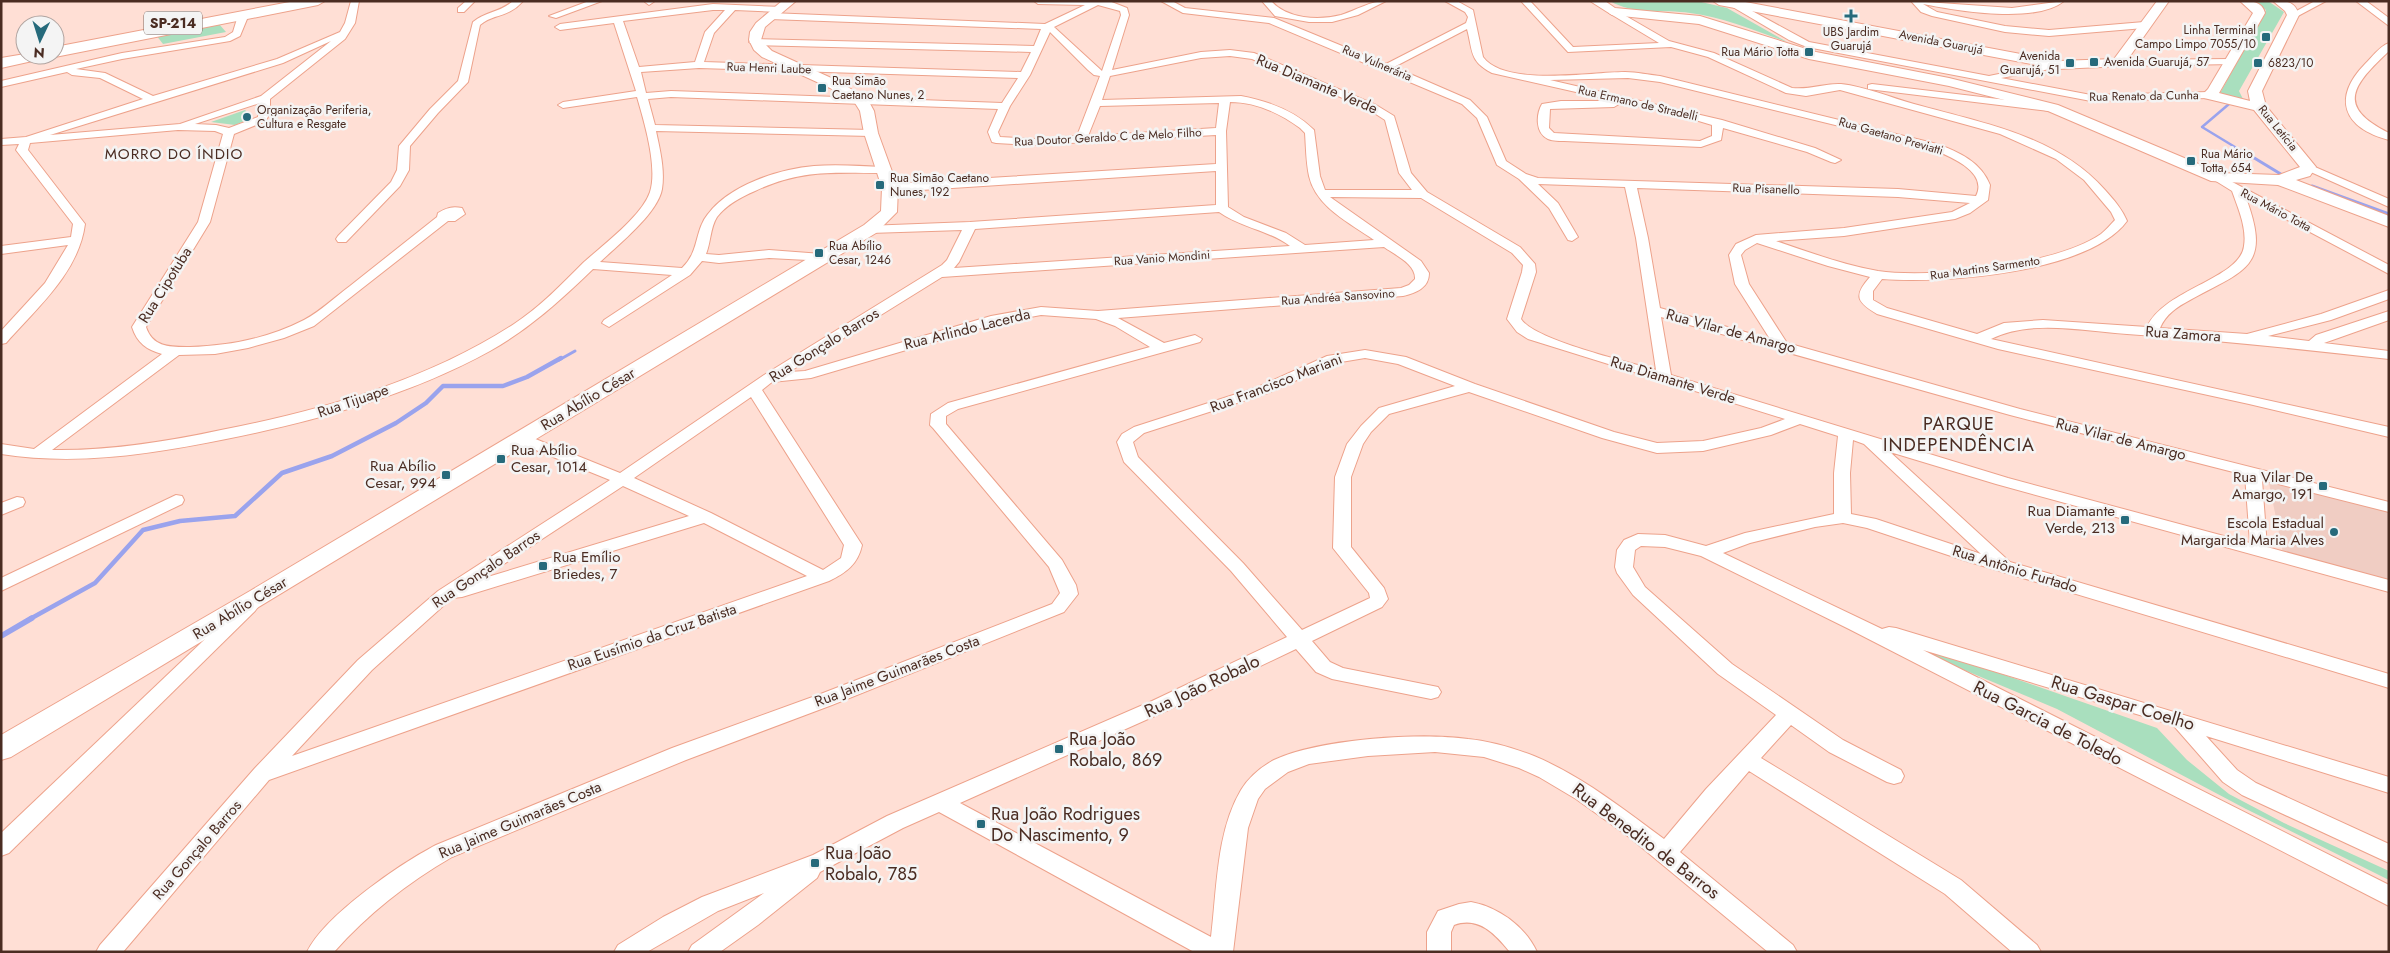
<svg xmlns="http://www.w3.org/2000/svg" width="2390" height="953" viewBox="0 0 2390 953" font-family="Jost,sans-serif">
	<rect width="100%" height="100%" fill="#ffdfd5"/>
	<path fill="#f0cdc3" d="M2269,483l120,27v72l-106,-29z"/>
	<g fill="#a9dfbe">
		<path d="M1610,1h87l30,7 60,34c-31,-11 -64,-25 -97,-29 -26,-4 -57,2 -80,-12z"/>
		<path d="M2254,1h14l16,11 -45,79 5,10 -25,-6 47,-85z"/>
		<path d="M219,24l7,8 -63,12 -7,-9z"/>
		<path d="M245,110l5,5 -1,4 -14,6 -24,-3z"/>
		<path d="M1916,644l241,84 30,32 42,34 55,29 105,48v9l-143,-71 -189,-100 -143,-60z"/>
	</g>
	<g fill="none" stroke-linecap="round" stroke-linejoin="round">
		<path stroke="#9aa3ed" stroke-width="2.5" d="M2229,104l-27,23 51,31"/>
		<g stroke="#9aa3ed" stroke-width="3">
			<path d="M2251,156l33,20"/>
			<path d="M2312,186l77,28"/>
			<path d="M559,360l16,-9"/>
		</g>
		<path stroke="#9aa3ed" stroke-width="4.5" d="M30,619l65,-36 48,-53 37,-9 55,-5 47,-43 50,-17 64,-33 30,-20 17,-17h60l24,-9 34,-19"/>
		<path stroke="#9aa3ed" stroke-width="5.5" d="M1,636l31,-18"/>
		<defs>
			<g id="street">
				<path d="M351,1h8l-4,22 -10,16 -75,60v13l-4,9 -32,13 -24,88 -64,105c7,21 25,20 44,20 39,-1 79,-9 114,-27 17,-9 31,-23 46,-34 29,-23 58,-46 87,-69l1,-4c8,-5 14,-7 24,-5l3,6 -10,7h-7l-134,105 -30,12 -36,10 -33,6 -36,1 -127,95c57,1 113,-8 169,-20 102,-20 205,-49 293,-106 26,-17 48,-40 70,-62 19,-17 58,-46 66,-70 8,-25 -6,-71 -13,-95l-74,11 -5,-3 5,-3 73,-11 -22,-68 -54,7 -5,-3 5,-3 153,-20 69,3v4l-3,1 -44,-2 -21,23 -10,29 317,10 10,-20 -277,-7 -5,-3 5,-3 280,7 7,-17 -271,-10 -4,-3 4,-3 275,11 40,-19 -47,-1 -4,-3h75l18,7 2,7 -17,55 89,-18 29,-2 24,3 122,52 18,11 17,57 16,19 93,55 15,17 1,8 -15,47c13,21 107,43 135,51l-20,-132 -11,-51 -87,-3 20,19 20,34 -6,4 -4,-1 -19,-32 -30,-29 -22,-14 -20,-47 -15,-14 -193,-81 -86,-10 -22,-12h11l13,7 89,10 112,46 80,-41 2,-6 -3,-5 -20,-11h12l16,9 10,47c22,30 108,15 142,15 12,0 24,3 35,4l277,68c22,8 44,18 53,41l-2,15 -18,13 -15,6 -111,17 -68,5c33,11 67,24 102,30 54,8 178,-6 223,-37 5,-4 9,-9 14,-14l-4,-8 -27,-32 -28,-21 -56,-25 -160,-44 -34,6 -20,-3 -78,-36 -37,-10 -103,5 -47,-51h9l43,46 86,-4 -50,-30v-4l3,-1 57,33 45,12 78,35c18,2 33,-5 49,-4 23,2 51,14 73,20 68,19 142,31 191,86 9,10 17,19 22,31 -38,52 -184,63 -245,58l-9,12v9l14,8 90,26 27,-11 39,-3 104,7c17,-38 93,-48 97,-81 3,-18 -6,-38 -12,-55l-21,-13 6,-3 4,1 168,89v9l-143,-76c26,69 -1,72 -56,102 -13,7 -24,14 -30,28l87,6 74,-20 68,-24v9l-58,21 -63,16 41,5 7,-6 73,-24v9l-65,23 65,8v8c-88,-10 -175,-19 -262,-25 -44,-3 -96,-15 -136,5l398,88v10l-140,-33 -251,-55 -121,-35c-20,-12 -24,-18 -7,-37l-42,-11 -71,-23 -12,7 -4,5 8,29 38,59 233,66 369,93v10l-127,-32 5,67 122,33v12l-393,-108 -106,-32 120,110 379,112v14l-426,-128 -96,-32 -24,-5 -28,4 -65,16 -27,10 159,76 7,-2 7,1 493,149v16l-183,-57 31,34 19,13 133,61v19l-147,-68 -19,-13 -50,-57 -250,-75 466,235v21l-540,-277 -148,-73 -36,-9 -24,-1 -6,4 -2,17 12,20 87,77 111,76 58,30 3,6 -3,6 -7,2 -7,-2 -58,-30 -38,-27 -30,33 200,122 76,65 4,7h-29l-67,-58 -196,-123 -69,81 113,93 4,7h-29l-139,-115 -53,-38 -37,-22 -20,-9 -35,-11 -49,-5 -67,4 -59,8 -21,8 -23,17 -7,10 -10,29 -15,124h-39l-255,-140 -36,16 -83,44 -3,6 -59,47 -38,27h-32l4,-7 72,-52 -46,18 -71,41h-33l4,-7 45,-28 39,-20 111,-42 74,-39 265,-115 135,-64 -56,-66 -107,-109 -7,-20 5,-8 12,-7 124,-40 69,-31 38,-6 41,7 69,27 139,48 43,11 46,-2 58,-13 24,-9 -257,-80 -11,-7 -10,-13 15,-47 1,-7 -11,-12 -91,-55 -91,-1 91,64 8,12c0,15 -13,20 -26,23l-285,22 46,25 31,-8 7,4 -2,3 -242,67 -12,7v8l116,136 14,25 2,9 -14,18 -232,93 -146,55 -234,97c-45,26 -84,57 -118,95h-27c18,-37 93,-88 129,-107l236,-97 146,-53 234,-91 8,-11 -11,-26 -116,-139 -3,-3 1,-11 17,-11 202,-56 -35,-21 -19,-7 -55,-4 -43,8 -187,55 -39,4 -10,8 100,155c-4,19 -16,28 -33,36l-560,199 -146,172h-27l4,-7 155,-177 103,-108 80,-69 172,-111 -94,-38 -2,-3 2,-3h12l92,37 144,-98 178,-110 5,-5 15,-30 -92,3 -4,-1 -2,-3 2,-3 104,-4 246,-17v-34l-326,21 -6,-4 6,-4 326,-20v-29l-183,10 -37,-2 -4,-1 -4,-10 10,-23 -327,-12 -23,2 7,26 216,5 5,3 -5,3 -215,-5c4,19 9,39 6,58 -4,24 -44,56 -62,73l82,6c18,-17 12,-37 26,-54 22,-29 71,-45 106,-48 23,-2 46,0 69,1l6,3 -6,3c-49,0 -82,-4 -128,18 -14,6 -29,14 -38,26 -7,11 -6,25 -11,37l13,1 50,-5 53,4 5,1 1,3 -1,3 -58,-3 -50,5 -17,-2 -12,14 -81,52 -7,-4 2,-3 68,-45 -79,-6c-32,31 -64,60 -103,82 -82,45 -174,70 -264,88 -75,15 -148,27 -225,15v-10l33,5 128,-95c-15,-4 -25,-11 -30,-27l66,-105 25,-88 -8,-3 -37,-1 -148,13 -2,7 57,74c-6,48 -48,84 -79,119l-5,1v-13l44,-48 23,-38 -67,9v-8l70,-9 2,-13 -57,-74 3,-6 -18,1v-6l25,-2 117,-38 -43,-21 -28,-3 -5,-3 -66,15v-6l121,-28 103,-16 8,-5 6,-20h6l2,7 -7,17 -10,5 -108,18 -46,10 29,4 48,23 124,-37 63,-27 5,-9zM1098,5l22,6 1,4 -19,56 -48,-44zM713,10h12l-20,22 -10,30 -56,5 -16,-46zM1467,29c6,22 2,32 25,44l190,43 30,9v11l-12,5 -146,-8 -5,-5 1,-19 64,-2 5,-3 -5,-3h-53l-19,3c-6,10 -7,29 6,35 5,2 11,2 16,2l137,6 20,-7 2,-12 84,24 24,10 4,1 6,-3 -26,-12 -93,-28 -172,-40 78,-2 32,4 269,66c18,7 60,23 47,48l-78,-7 -360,-11 -12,-4 -20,-13 -19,-44 -17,-17 -76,-33zM1050,32l38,38 6,5 6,1 -23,60 -44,3 -33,-2 -2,-5 12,-26 20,-31zM331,41l-70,55 -81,28 -130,11 233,-72zM1230,56l22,3 116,50 17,11 14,53 13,17h-87l-5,-14 -6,-46c-20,-20 -47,-29 -73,-34l-139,4 8,-24 91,-18zM699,68l319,10 -16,25 -331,-12 -25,2 -5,-21zM1230,102c25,0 50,11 70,26l5,5c1,14 1,29 4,43 7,31 41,47 65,64l-69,5 -19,-12 -42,-16 -16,-10 -2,-76zM260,103l-2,14 -29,11 -13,-3 -21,-1zM1219,103l-3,25 -128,8 12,-30zM1637,188l261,9 72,6 -18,9 -108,16 -88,7 -20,9 -7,11 6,29 35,55 -110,-31 -12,-70zM1219,212c22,16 50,18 71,34l-336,22 5,-6 16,-33zM1384,247c11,8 32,17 31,32l-6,6 -8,3 -303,23 -57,-4 -50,9 -186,55 -16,1 153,-95zM1661,317l349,98 235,60 5,68 -242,-65 -337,-103zM1365,358l33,6 57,22 -76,22 -18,18 -14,18 -12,33 -2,71 36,45 1,5 -68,32 -59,-67 -105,-106 -5,-15 11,-9 124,-40 67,-30zM1469,392l133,46 55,15 46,-2 68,-16 29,-11 38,12 -4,37v41l-89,19 -39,13 -41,-11 -27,-1 -14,6 -7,10 -2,17 2,6 16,22 85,79 58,41 -70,74 -42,50c-41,-30 -82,-63 -130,-83 -21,-8 -44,-15 -66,-17 -48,-7 -150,0 -194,21 -13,7 -25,17 -33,30 -25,42 -24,100 -30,147l-251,-134 206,-92 130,-62 20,23 16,7 99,20 7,-2 3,-5 -3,-5 -95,-19 -13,-6 -18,-21 70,-34 6,-8 -4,-11 -33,-41v-70l12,-33 8,-12 18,-18zM751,397l93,148 -3,13 -18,12 -112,-57 -77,-35zM1853,440l11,4 117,110 -105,-35 -25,-5 -1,-41zM623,486l66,30 -208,63zM704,523l103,53 -515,180 80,-86 80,-72 10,-1z"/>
				<path d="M466,1h9l-11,11h-6v-4z"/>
				<path d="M513,1h10c-16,18 -29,12 -43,24l-12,57 -30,31 -28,33 -1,24 -9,16 -54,56h-8l-2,-3 2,-3 53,-54 6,-12 2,-24 31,-37 28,-28 15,-59c13,-11 26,-9 40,-21z"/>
				<path d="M589,1h13l-46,17 -7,-2z"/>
				<path d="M655,1l-6,4 -4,-3v-1z"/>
				<path d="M1262,1h9c16,18 47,20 70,14 16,-5 29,-14 45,-14l-28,14 -26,7h-23l-34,-6z"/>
				<path d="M1734,1l75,41 180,34 69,-14 5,3 -2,2 -60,11 90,17 118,-3 5,3 -5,3 -118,3 -284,-54 -18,-7 -58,-34 -1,-2z"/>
				<path d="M1911,1l101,7 52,-7c-28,23 -106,10 -141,3l14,8 68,14 44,4 95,-8 5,3 -5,3 -95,8 -44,-4 -73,-16 -11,-4z"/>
				<path d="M2315,1h11l-30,16 -7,-2z"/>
				<path d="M2356,1h10l23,17v8z"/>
				<path d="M2389,43v8c-36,34 -54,55 0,82v7c-46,-12 -57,-42 -24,-76 7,-7 15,-18 24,-21z"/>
				<path d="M2231,59l3,1v4l-116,2 -5,-3 5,-3z"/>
				<path d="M1872,84l177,21 5,3 -5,3 -181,-22v-4z"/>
				<path d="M2308,164l81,35v8l-85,-38 -2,-2z"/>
				<path d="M176,495l6,1 2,4 -2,4 -181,87v-13z"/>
				<path d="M17,497l6,1 2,4 -2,4 -22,9v-12z"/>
				<path d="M249,601l6,2 3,4 -3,4 -246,242 -8,3v-23l242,-230z"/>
				<path d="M1471,902c27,5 54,24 66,50h-27c-15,-18 -31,-36 -56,-27l-3,7v20h-24v-20l11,-21 21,-7z"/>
			</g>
			<g id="secondary">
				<path d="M782,1h14l-31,26 -4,13 11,11 68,31 28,18 6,11 4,22 20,55 -1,24 -21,21 -865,524 -10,3v-25l249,-144 614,-366 17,-14 1,-23 -18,-55 -4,-22 -5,-8 -25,-15 -68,-31 -8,-7 -5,-10 1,-8 6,-9z"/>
				<path d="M1590,1h15l10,7 85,8 116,36 133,26 109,27 162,68 59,2 21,-8 -46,-57 -50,-12 -2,-3 6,-6 45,-76 -13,-12c11,0 22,0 25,12l-46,80 31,8 -2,-10 39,-76 -2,-4 -12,-10c13,0 22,0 26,14l-37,76 4,15 50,61 -6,9 -14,4 93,36v11l-111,-42 -67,-4 -163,-70 -99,-25 -140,-27 -110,-35 -87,-9z"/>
				<path d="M1713,1h27l318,60 56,-2 43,-58h12l-46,65 -65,3 -339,-64z"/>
			</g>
			<g id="primary">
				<path d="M295,1h30l-7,4 -263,52 -6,-2h6v-8z"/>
				<path d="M25,54l24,1 -3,3 -45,10v-10z"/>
			</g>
		</defs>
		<use href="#street" stroke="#eda28b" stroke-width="2"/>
		<use href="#secondary" stroke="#eda28b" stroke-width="2"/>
		<use href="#primary" stroke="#eda28b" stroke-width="2"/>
		<use href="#street" fill="#fff" fill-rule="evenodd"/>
		<use href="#secondary" fill="#fff" fill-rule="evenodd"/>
		<use href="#primary" fill="#fff" fill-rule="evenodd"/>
	</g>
	<g fill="#266a7b" stroke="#f4f4f4" stroke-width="2">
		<path d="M1848.5 8.5h5v5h5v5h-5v5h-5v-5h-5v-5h5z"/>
		<rect x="2261" y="32" width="10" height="10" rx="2.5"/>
		<rect x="1804" y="47" width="10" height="10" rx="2.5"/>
		<rect x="2089" y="57" width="10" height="10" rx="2.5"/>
		<rect x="2065" y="58" width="10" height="10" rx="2.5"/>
		<rect x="2253" y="58" width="10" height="10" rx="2.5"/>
		<rect x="817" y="83" width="10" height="10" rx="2.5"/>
		<circle cx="247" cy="117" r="5"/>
		<rect x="2186" y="156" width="10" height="10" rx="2.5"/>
		<rect x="875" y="180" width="10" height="10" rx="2.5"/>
		<rect x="814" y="248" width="10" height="10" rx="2.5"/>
		<rect x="496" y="454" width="10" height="10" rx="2.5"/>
		<rect x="441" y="470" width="10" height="10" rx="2.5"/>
		<rect x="2318" y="481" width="10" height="10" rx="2.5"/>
		<rect x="2120" y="515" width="10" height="10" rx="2.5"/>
		<circle cx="2334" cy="532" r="5"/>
		<rect x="538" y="561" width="10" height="10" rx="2.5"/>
		<rect x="1054" y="744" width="10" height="10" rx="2.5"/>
		<rect x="976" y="819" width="10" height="10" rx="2.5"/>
		<rect x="810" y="858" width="10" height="10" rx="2.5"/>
	</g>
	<g text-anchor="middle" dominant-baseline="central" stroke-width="5" stroke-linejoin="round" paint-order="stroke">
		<g font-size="12" fill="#4a2c22" stroke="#f4f4f4" text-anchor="start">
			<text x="2256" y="30" text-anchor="end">Linha Terminal<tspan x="2256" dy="14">Campo Limpo 7055/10</tspan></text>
			<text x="1851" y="32" text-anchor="middle">UBS Jardim<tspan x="1851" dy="14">Guarujá</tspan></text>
			<text x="1799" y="52" text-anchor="end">Rua Mário Totta</text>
			<text x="2060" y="56" text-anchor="end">Avenida<tspan x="2060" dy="14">Guarujá, 51</tspan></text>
			<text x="2104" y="62">Avenida Guarujá, 57</text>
			<text x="2268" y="63">6823/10</text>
			<text x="832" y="81">Rua Simão<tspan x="832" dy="14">Caetano Nunes, 2</tspan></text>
			<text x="257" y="110">Organização Periferia,<tspan x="257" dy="14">Cultura e Resgate</tspan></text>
			<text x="2201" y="154">Rua Mário<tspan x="2201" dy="14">Totta, 654</tspan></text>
			<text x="890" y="178">Rua Simão Caetano<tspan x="890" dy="14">Nunes, 192</tspan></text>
			<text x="829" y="246">Rua Abílio<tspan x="829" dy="14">Cesar, 1246</tspan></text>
		</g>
		<g font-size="12" fill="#4a2c22" stroke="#f4f4f4">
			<text transform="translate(1941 42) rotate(11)">Avenida Guarujá</text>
			<text transform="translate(1377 63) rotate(23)">Rua Vulnerária</text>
			<text transform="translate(769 68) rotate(2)">Rua Henri Laube</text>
			<text transform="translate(2144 96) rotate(-1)">Rua Renato da Cunha</text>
			<text transform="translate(1638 103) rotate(13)">Rua Ermano de Stradelli</text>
			<text transform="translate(2278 128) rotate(51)">Rua Letícia</text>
			<text transform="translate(1891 136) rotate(16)">Rua Gaetano Previatti</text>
			<text transform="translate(1108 137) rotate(-3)">Rua Doutor Geraldo C de Melo Filho</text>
			<text transform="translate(1766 189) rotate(2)">Rua Pisanello</text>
			<text transform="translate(2276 210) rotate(28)">Rua Mário Totta</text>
			<text transform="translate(1162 258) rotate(-4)">Rua Vanio Mondini</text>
			<text transform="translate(1985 268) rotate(-8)">Rua Martins Sarmento</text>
			<text transform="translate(1338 297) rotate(-4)">Rua Andréa Sansovino</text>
		</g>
		<rect fill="#f4f4f4" stroke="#7d6861" stroke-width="1" x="144" y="11.5" width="58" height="23" rx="4"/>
		<g font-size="14" font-weight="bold" fill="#4a2c22">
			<text x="173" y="23">SP-214</text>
		</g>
		<g font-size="15" fill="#4a2c22" stroke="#f4f4f4">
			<text transform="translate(1317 84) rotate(23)">Rua Diamante Verde</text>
			<text transform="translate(165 285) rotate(-58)">Rua Cipotuba</text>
			<text transform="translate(967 329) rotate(-14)">Rua Arlindo Lacerda</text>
			<text transform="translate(1731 331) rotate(15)">Rua Vilar de Amargo</text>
			<text transform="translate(2183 334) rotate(4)">Rua Zamora</text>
			<text transform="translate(824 345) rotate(-32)">Rua Gonçalo Barros</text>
			<text transform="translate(1673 380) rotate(17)">Rua Diamante Verde</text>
			<text transform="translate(1276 383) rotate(-21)">Rua Francisco Mariani</text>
			<text transform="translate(588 399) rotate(-31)">Rua Abílio César</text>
			<text transform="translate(353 401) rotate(-19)">Rua Tijuape</text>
			<text transform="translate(2121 439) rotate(14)">Rua Vilar de Amargo</text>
			<text transform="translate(486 569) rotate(-34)">Rua Gonçalo Barros</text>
			<text transform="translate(2015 569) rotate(17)">Rua Antônio Furtado</text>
			<text transform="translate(240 608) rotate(-31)">Rua Abílio César</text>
			<text transform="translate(652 637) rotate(-19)">Rua Eusímio da Cruz Batista</text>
			<text transform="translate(897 671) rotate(-21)">Rua Jaime Guimarães Costa</text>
			<text transform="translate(520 820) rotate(-23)">Rua Jaime Guimarães Costa</text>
			<text transform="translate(197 850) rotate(-49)">Rua Gonçalo Barros</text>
		</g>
		<g font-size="15" letter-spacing="1" fill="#4a2c22" stroke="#f4f4f4">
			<text x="174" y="154">MORRO DO ÍNDIO</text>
		</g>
		<g font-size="15" fill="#4a2c22" stroke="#f4f4f4" text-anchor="end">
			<text x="511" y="450" text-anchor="start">Rua Abílio<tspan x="511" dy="17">Cesar, 1014</tspan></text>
			<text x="436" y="466">Rua Abílio<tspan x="436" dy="17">Cesar, 994</tspan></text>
			<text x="2313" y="477">Rua Vilar De<tspan x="2313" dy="17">Amargo, 191</tspan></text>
			<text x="2115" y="511">Rua Diamante<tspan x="2115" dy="17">Verde, 213</tspan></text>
			<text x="2324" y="523">Escola Estadual<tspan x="2324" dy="17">Margarida Maria Alves</tspan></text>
			<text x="553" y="557" text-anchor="start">Rua Emílio<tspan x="553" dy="17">Briedes, 7</tspan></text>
		</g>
		<g font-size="18" letter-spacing="1" fill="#4a2c22" stroke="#f4f4f4">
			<text x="1959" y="424">PARQUE<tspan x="1959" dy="21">INDEPENDÊNCIA</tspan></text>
		</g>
		<g font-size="18" fill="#4a2c22" stroke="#f4f4f4">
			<text transform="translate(1202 686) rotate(-25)">Rua João Robalo</text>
			<text transform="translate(2123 703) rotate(17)">Rua Gaspar Coelho</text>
			<text transform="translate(2048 723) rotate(27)">Rua Garcia de Toledo</text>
			<text transform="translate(1646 841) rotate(37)">Rua Benedito de Barros</text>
		</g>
		<g font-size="18" fill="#4a2c22" stroke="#f4f4f4" text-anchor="start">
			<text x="1069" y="739">Rua João<tspan x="1069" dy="21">Robalo, 869</tspan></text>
			<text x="991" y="814">Rua João Rodrigues<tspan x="991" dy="21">Do Nascimento, 9</tspan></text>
			<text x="825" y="853">Rua João<tspan x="825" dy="21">Robalo, 785</tspan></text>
		</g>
	</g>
	<rect width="2390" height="953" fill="none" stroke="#4a2c22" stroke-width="5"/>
	<g transform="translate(40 40) rotate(184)"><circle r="24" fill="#f4f4f4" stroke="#b0a4a0"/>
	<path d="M0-4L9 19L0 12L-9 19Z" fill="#266a7b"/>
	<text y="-8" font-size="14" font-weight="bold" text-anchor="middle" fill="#4a2c22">N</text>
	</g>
</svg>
